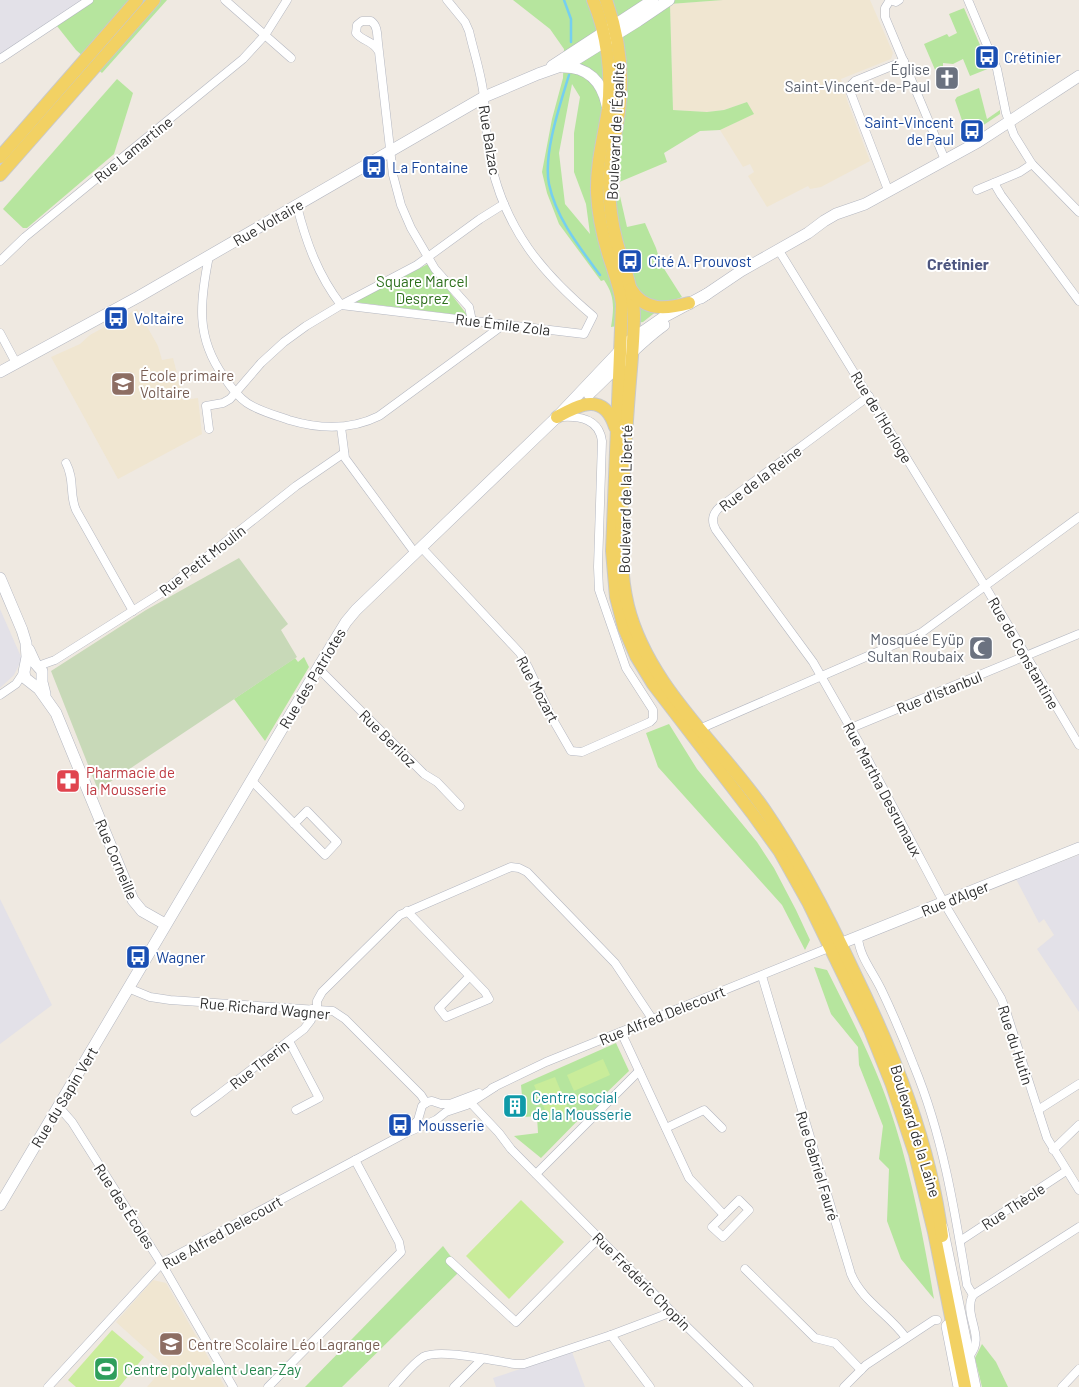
<svg xmlns="http://www.w3.org/2000/svg" width="1079" height="1387" viewBox="0 0 1079 1387" font-family="Barlow,sans-serif">
	<rect width="100%" height="100%" fill="#efe9e1"/>
	<g fill="#e3e1e8">
		<path d="M0,0h84l-84,58z"/>
		<path d="M0,609l22,50 -8,16 -14,13z"/>
		<path d="M1079,855v157l-42,-63 17,-14 -10,-16 -5,4 -23,-44z"/>
		<path d="M0,899l52,106 -52,39z"/>
		<path d="M572,1352l13,35h-89l-3,-9z"/>
	</g>
	<g fill="#f0e6d1">
		<path d="M723,0h147l23,53 -2,6 -50,20 7,24 22,58 -49,26 -11,2 -2,-3 -41,21 -19,-31 6,-4 -4,-8 -7,3 -23,-37 33,-16 -6,-12 -23,8 -17,2 -34,-2 -3,-106z"/>
		<path d="M137,309l21,37 4,14 11,-2 11,42 14,-2 4,36 -84,45 -67,-122 29,-13 10,-9z"/>
		<path d="M153,1280l13,3 59,104h-78l18,-21 -49,-44z"/>
	</g>
	<g fill="#b6e59e" fill-rule="evenodd">
		<path d="M84,0h83l-65,73 -26,-23 -23,-29z"/>
		<path d="M513,0h210l-53,4 3,106 34,2 17,-2 23,-8 7,12 -34,16 -20,1 -36,22 3,9 -50,21 10,44 18,-4 11,25 5,16 21,33 -15,6 -24,19 -32,5c3,-19 4,-31 -7,-47l-3,1 -42,-57 -12,-31 -5,-21 10,-53 11,-41 1,-29 -14,-20zM572,84l8,13 -6,36v39l12,32 4,30 -25,-30 -6,-51z"/>
		<path d="M964,8l26,60 -20,8 -7,-17 -10,5 -10,-1v5l-7,4 -12,-28 23,-10 2,3 8,-4 -8,-19z"/>
		<path d="M117,79l16,14 -19,61 -87,74h-4l-20,-19z"/>
		<path d="M979,88l8,31 13,-9v4l-27,18 -3,-2 -4,2 -11,-32 2,-3z"/>
		<path d="M428,264l40,52 -114,-14z"/>
		<path d="M304,657l5,10 -44,74 -31,-42 61,-41 3,4z"/>
		<path d="M669,724l28,45 60,73 17,26 22,42 14,30 -5,10 -23,-45 -124,-138 -12,-34z"/>
		<path d="M814,967l13,3c22,44 46,89 62,136 21,62 34,128 45,193l-33,-40 -14,-38 2,-52 -10,-10 4,-33 -24,-61 -1,-18 -27,-33z"/>
		<path d="M616,1043l13,28 -26,25 5,5 -14,14 -6,-5 -47,48 -27,-22 24,-3 -1,-17 -13,1 -3,-32z"/>
		<path d="M443,1246l18,24 -119,117h-37z"/>
		<path d="M982,1344l14,18 12,25h-26l-7,-29z"/>
	</g>
	<path fill="#c8d9b8" d="M239,558l49,66 -7,6 16,27 -199,133 -47,-119 95,-61z"/>
	<g fill="#c9ec9a">
		<path d="M603,1059l7,16 -36,16 -7,-16z"/>
		<path d="M555,1077l14,34 -20,8 -15,-34z"/>
		<path d="M521,1200l43,42 -55,57 -43,-43z"/>
		<path d="M112,1330l32,27 -25,30h-43l-8,-7z"/>
	</g>
	<g fill="none" stroke-linecap="round" stroke-linejoin="round">
		<g stroke="#75cff0" stroke-width="2.5">
			<path d="M564,0l7,19v23"/>
			<path d="M569,75c-9,30 -26,79 -20,109 7,34 31,64 51,91"/>
		</g>
		<defs>
			<g id="street">
				<path d="M225,0l66,58"/>
				<path d="M899,0l-3,2 -6,-2 -5,8v9l60,143"/>
				<path d="M968,0l29,69 9,44 8,22 18,29 47,48"/>
				<path d="M379,52c-6,-12 -16,-10 -23,-19l1,-8 5,-4h9c7,5 6,14 7,22l15,132 8,30 10,23 24,41 34,38 3,14"/>
				<path d="M0,59l89,-59"/>
				<path d="M994,183l7,12 78,106"/>
				<path d="M888,190l-38,-99v-5l5,-5 49,-20"/>
				<path d="M977,190l43,-18 12,-8"/>
				<path d="M297,206c9,36 21,69 44,99l243,29 9,-18c-51,-43 -87,-86 -102,-153 -5,-22 -5,-43 -7,-65 -2,-22 -10,-45 -15,-67l-4,-9 -18,-22"/>
				<path d="M778,249l207,337 94,159"/>
				<path d="M209,256c-9,45 -14,81 15,121 6,9 13,19 23,26 12,8 28,12 42,17 30,9 62,10 90,-4l124,-91"/>
				<path d="M0,261l25,-24 218,-178 22,-24 22,-35"/>
				<path d="M0,333l16,30"/>
				<path d="M869,396l-149,111c-8,7 -9,14 -4,23l97,132 45,79 86,162 57,95 5,13 41,127 32,52"/>
				<path d="M341,427l4,31 70,95"/>
				<path d="M209,429l-3,-23 17,-3 7,-4 31,-36 23,-21 22,-16 35,-21 76,-40 63,-46 24,-15"/>
				<path d="M66,463c9,17 3,31 10,47l57,101"/>
				<path d="M421,547l99,106 8,14 24,51 19,33 11,1 68,-30 3,-3v-9l-27,-42 -27,-78 -1,-23 4,-126c-3,-22 -22,-25 -40,-24"/>
				<path d="M38,666l17,-6 106,-67 135,-107 48,-33"/>
				<path d="M318,668l106,106 13,8 23,24"/>
				<path d="M0,695l16,-11 8,-12"/>
				<path d="M851,728l228,-94"/>
				<path d="M697,730l224,-97 158,-116"/>
				<path d="M251,780l74,75 12,-13 -30,-31 -13,13"/>
				<path d="M407,911l78,81 4,7 -43,18 -7,-9 30,-31"/>
				<path d="M858,937c1,19 15,35 23,52 12,25 23,51 33,77 29,70 41,146 53,219l6,10"/>
				<path d="M762,976l89,298c11,27 39,41 55,64"/>
				<path d="M128,988l22,9 20,3 163,11 12,8 76,76 5,8"/>
				<path d="M317,1009v-8l5,-9 78,-77 111,-48 8,1 8,4 88,91 38,57"/>
				<path d="M621,1032l68,146 35,37"/>
				<path d="M289,1041l30,57 -23,12"/>
				<path d="M492,1088l54,-26 285,-115"/>
				<path d="M468,1100l31,33 12,16 169,171 69,67"/>
				<path d="M58,1106l14,16 94,149 67,116"/>
				<path d="M1038,1110l41,-26"/>
				<path d="M195,1112l22,-16 87,-67 7,-9 1,-11"/>
				<path d="M666,1128l38,-18 18,18"/>
				<path d="M409,1129l9,-9 4,-14 5,-4 5,-1 9,3h9l29,-11"/>
				<path d="M1053,1150l26,-25"/>
				<path d="M536,1174l103,-103"/>
				<path d="M739,1200l10,10 -26,27 -11,-10z"/>
				<path d="M960,1241l106,-70"/>
				<path d="M450,1261l66,61 83,-84"/>
				<path d="M745,1269l70,69 20,5 26,27"/>
				<path d="M973,1295l106,-68"/>
				<path d="M611,1335l61,-23"/>
				<path d="M969,1356c18,-19 -7,-41 4,-61"/>
				<path d="M48,1387l114,-124 242,-129 32,-14 10,-8 21,-7 28,-18"/>
				<path d="M268,1387l133,-135 -2,-10 -44,-82"/>
				<path d="M393,1387c9,-9 19,-23 30,-30 16,-9 72,4 92,7h9l87,-29 39,52"/>
				<path d="M454,1387l28,-28"/>
				<path d="M844,1387l22,-22 68,-45h3"/>
				<path d="M1062,1387l17,-18"/>
			</g>
			<g id="secondary">
				<path d="M552,66l101,-66"/>
				<path d="M564,67c24,0 38,15 43,38"/>
				<path d="M701,298l40,-27 67,-38 16,-12 12,-7 29,-10 113,-62 101,-66"/>
				<path d="M0,372l138,-75 346,-200 54,-23 34,-12 66,-41 31,-21"/>
				<path d="M589,394c25,-23 47,-49 75,-69"/>
				<path d="M0,578l22,52 4,13 1,14 -3,15 1,6 14,11 17,24 77,187 9,11 23,13"/>
				<path d="M29,650l6,13 7,8v11l3,12"/>
				<path d="M832,947l247,-99"/>
				<path d="M0,1205l318,-537 28,-46 10,-12 201,-193 71,-75 36,-25 43,-23"/>
				<path d="M942,1227l33,160"/>
				<path d="M947,1326l12,61"/>
			</g>
			<g id="primary">
				<path d="M593,0c14,34 19,73 15,109 -4,28 -12,55 -11,84 1,20 5,40 11,60 5,17 12,33 14,51l-10,247 4,46 8,31 12,28 17,28 99,129 28,39 28,50 62,128 22,55 23,69 19,78 31,155"/>
				<path d="M606,0c13,36 18,73 13,111 -3,25 -10,48 -10,73 0,20 3,40 8,59 7,24 16,46 17,71 0,26 -3,53 -5,79 -3,38 -5,76 -7,113 -1,34 -2,67 6,100 20,80 90,137 136,203 35,51 64,107 90,163 41,84 76,170 88,264"/>
				<path d="M0,157l137,-157"/>
				<path d="M0,175l154,-175"/>
				<path d="M631,289c13,23 36,20 58,14"/>
				<path d="M557,417c23,-13 47,-25 58,10"/>
			</g>
		</defs>
		<use href="#street" stroke="#b4b7c1" stroke-width="9"/>
		<use href="#secondary" stroke="#b4b7c1" stroke-width="12"/>
		<use href="#primary" stroke="#c9c9c9" stroke-width="14"/>
		<use href="#street" stroke="#fff" stroke-width="8"/>
		<use href="#secondary" stroke="#fff" stroke-width="11"/>
		<use href="#primary" stroke="#f2d163" stroke-width="12"/>
	</g>
	<defs>
		<symbol id="bus-square" viewBox="-11 -11 22 22"><rect x="-9" y="-9" width="18" height="18" rx="4" fill="#1a4fb4" stroke="#fff"/><path d="M-5-6H5V4H4V6H2V4H-2V6H-4V4H-5ZM-3.5-4V0h7V-4ZM-3.5 1.2v1.5H-2V1.2ZM2 1.2v1.5H3.5V1.2Z" fill="#fff"/></symbol>
		<symbol id="church-square" viewBox="-11 -11 22 22"><rect x="-9" y="-9" width="18" height="18" rx="4" fill="#6b7280" stroke="#fff"/><path d="M-1.2-6h2.4v3.5h3.3v2.4h-3.3V6h-2.4V-.1h-3.3v-2.4h3.3Z" fill="#fff"/></symbol>
		<symbol id="school-square" viewBox="-11 -11 22 22"><rect x="-9" y="-9" width="18" height="18" rx="4" fill="#8d6e63" stroke="#fff"/><path d="M0-5L7-2L0 1L-7-2ZM-4 1L0 2.5L4 1V4Q0 6-4 4Z" fill="#fff"/></symbol>
		<symbol id="mosque-square" viewBox="-11 -11 22 22"><rect x="-9" y="-9" width="18" height="18" rx="4" fill="#6b7280" stroke="#fff"/><path d="M3.5-4.9A6 6 0 1 0 3.5 4.9A5 5 0 1 1 3.5-4.9Z" fill="#fff"/></symbol>
		<symbol id="pharmacy-square" viewBox="-11 -11 22 22"><rect x="-9" y="-9" width="18" height="18" rx="4" fill="#e0444e" stroke="#fff"/><path d="M-2-6h4v4h4v4h-4v4h-4v-4h-4v-4h4Z" fill="#fff"/></symbol>
		<symbol id="building-square" viewBox="-11 -11 22 22"><rect x="-9" y="-9" width="18" height="18" rx="4" fill="#0f9aa8" stroke="#fff"/><path d="M-4-6H4V6H1V3H-1V6H-4ZM-2.5-4.3h1.7v1.8h-1.7ZM.8-4.3h1.7v1.8H.8ZM-2.5-1h1.7V.8h-1.7ZM.8-1h1.7V.8H.8Z" fill="#fff"/></symbol>
		<symbol id="stadium-square" viewBox="-11 -11 22 22"><rect x="-9" y="-9" width="18" height="18" rx="4" fill="#2e9e5b" stroke="#fff"/><path d="M0-5a6.5 5 0 1 0 0 10a6.5 5 0 1 0 0-10ZM-3.5-1.8h7v3.6h-7Z" fill="#fff"/></symbol>
	</defs>
	<g fill-rule="evenodd">
		<use href="#bus-square" x="973" y="43" width="28" height="28"/>
		<use href="#church-square" x="933" y="64" width="28" height="28"/>
		<use href="#bus-square" x="958" y="117" width="28" height="28"/>
		<use href="#bus-square" x="360" y="153" width="28" height="28"/>
		<use href="#bus-square" x="616" y="247" width="28" height="28"/>
		<use href="#bus-square" x="102" y="304" width="28" height="28"/>
		<use href="#school-square" x="109" y="370" width="28" height="28"/>
		<use href="#mosque-square" x="967" y="634" width="28" height="28"/>
		<use href="#pharmacy-square" x="54" y="767" width="28" height="28"/>
		<use href="#bus-square" x="124" y="943" width="28" height="28"/>
		<use href="#building-square" x="501" y="1092" width="28" height="28"/>
		<use href="#bus-square" x="386" y="1111" width="28" height="28"/>
		<use href="#school-square" x="157" y="1330" width="28" height="28"/>
		<use href="#stadium-square" x="92" y="1355" width="28" height="28"/>
	</g>
	<g text-anchor="middle" dominant-baseline="central" stroke-width="4" stroke-linejoin="round" paint-order="stroke">
		<g font-size="15" fill="#164399" stroke="#fff" text-anchor="start">
			<text x="1004" y="57">Crétinier</text>
			<text x="954" y="122" text-anchor="end">Saint-Vincent<tspan x="954" dy="17">de Paul</tspan></text>
			<text x="392" y="167">La Fontaine</text>
			<text x="648" y="261">Cité A. Prouvost</text>
			<text x="134" y="318">Voltaire</text>
			<text x="156" y="957">Wagner</text>
			<text x="418" y="1125">Mousserie</text>
		</g>
		<g font-size="15" fill="#5b616d" stroke="#fff" text-anchor="end">
			<text x="930" y="69">Église<tspan x="930" dy="17">Saint-Vincent-de-Paul</tspan></text>
			<text x="964" y="639">Mosquée Eyüp<tspan x="964" dy="17">Sultan Roubaix</tspan></text>
		</g>
		<g font-size="15" fill="#2e2e2e" stroke="#fff">
			<text transform="translate(615 131) rotate(-87)">Boulevard de l'Égalité</text>
			<text transform="translate(490 140) rotate(81)">Rue Balzac</text>
			<text transform="translate(133 149) rotate(-39)">Rue Lamartine</text>
			<text transform="translate(268 222) rotate(-30)">Rue Voltaire</text>
			<text transform="translate(503 324) rotate(7)">Rue Émile Zola</text>
			<text transform="translate(882 417) rotate(59)">Rue de l'Horloge</text>
			<text transform="translate(760 478) rotate(-37)">Rue de la Reine</text>
			<text transform="translate(625 499) rotate(-89)">Boulevard de la Liberté</text>
			<text transform="translate(202 560) rotate(-38)">Rue Petit Moulin</text>
			<text transform="translate(1024 653) rotate(60)">Rue de Constantine</text>
			<text transform="translate(312 678) rotate(-59)">Rue des Patriotes</text>
			<text transform="translate(538 689) rotate(62)">Rue Mozart</text>
			<text transform="translate(939 692) rotate(-22)">Rue d'Istanbul</text>
			<text transform="translate(388 738) rotate(45)">Rue Berlioz</text>
			<text transform="translate(883 789) rotate(62)">Rue Martha Desrumaux</text>
			<text transform="translate(117 859) rotate(67)">Rue Corneille</text>
			<text transform="translate(955 898) rotate(-22)">Rue d'Alger</text>
			<text transform="translate(265 1008) rotate(5)">Rue Richard Wagner</text>
			<text transform="translate(662 1015) rotate(-22)">Rue Alfred Delecourt</text>
			<text transform="translate(1016 1045) rotate(72)">Rue du Hutin</text>
			<text transform="translate(259 1064) rotate(-38)">Rue Therin</text>
			<text transform="translate(64 1097) rotate(-59)">Rue du Sapin Vert</text>
			<text transform="translate(916 1131) rotate(73)">Boulevard de la Laine</text>
			<text transform="translate(818 1166) rotate(73)">Rue Gabriel Fauré</text>
			<text transform="translate(125 1206) rotate(57)">Rue des Écoles</text>
			<text transform="translate(1013 1206) rotate(-33)">Rue Thècle</text>
			<text transform="translate(222 1232) rotate(-29)">Rue Alfred Delecourt</text>
			<text transform="translate(642 1281) rotate(45)">Rue Frédéric Chopin</text>
		</g>
		<g font-size="15" fill="#2c6e1b" stroke="#fff">
			<text x="422" y="281">Square Marcel<tspan x="422" dy="17">Desprez</tspan></text>
		</g>
		<g font-size="15" fill="#785e54" stroke="#fff" text-anchor="start">
			<text x="140" y="375">École primaire<tspan x="140" dy="17">Voltaire</tspan></text>
			<text x="188" y="1344">Centre Scolaire Léo Lagrange</text>
		</g>
		<g font-size="15" fill="#be3a42" stroke="#fff" text-anchor="start">
			<text x="86" y="772">Pharmacie de<tspan x="86" dy="17">la Mousserie</tspan></text>
		</g>
		<g font-size="15" fill="#0d838f" stroke="#fff" text-anchor="start">
			<text x="532" y="1097">Centre social<tspan x="532" dy="17">de la Mousserie</tspan></text>
		</g>
		<g font-size="15" fill="#27864d" stroke="#fff" text-anchor="start">
			<text x="124" y="1369">Centre polyvalent Jean-Zay</text>
		</g>
		<g font-size="16" font-weight="bold" fill="#4d5680" stroke="#fff">
			<text x="958" y="263">Crétinier</text>
		</g>
	</g>
</svg>
